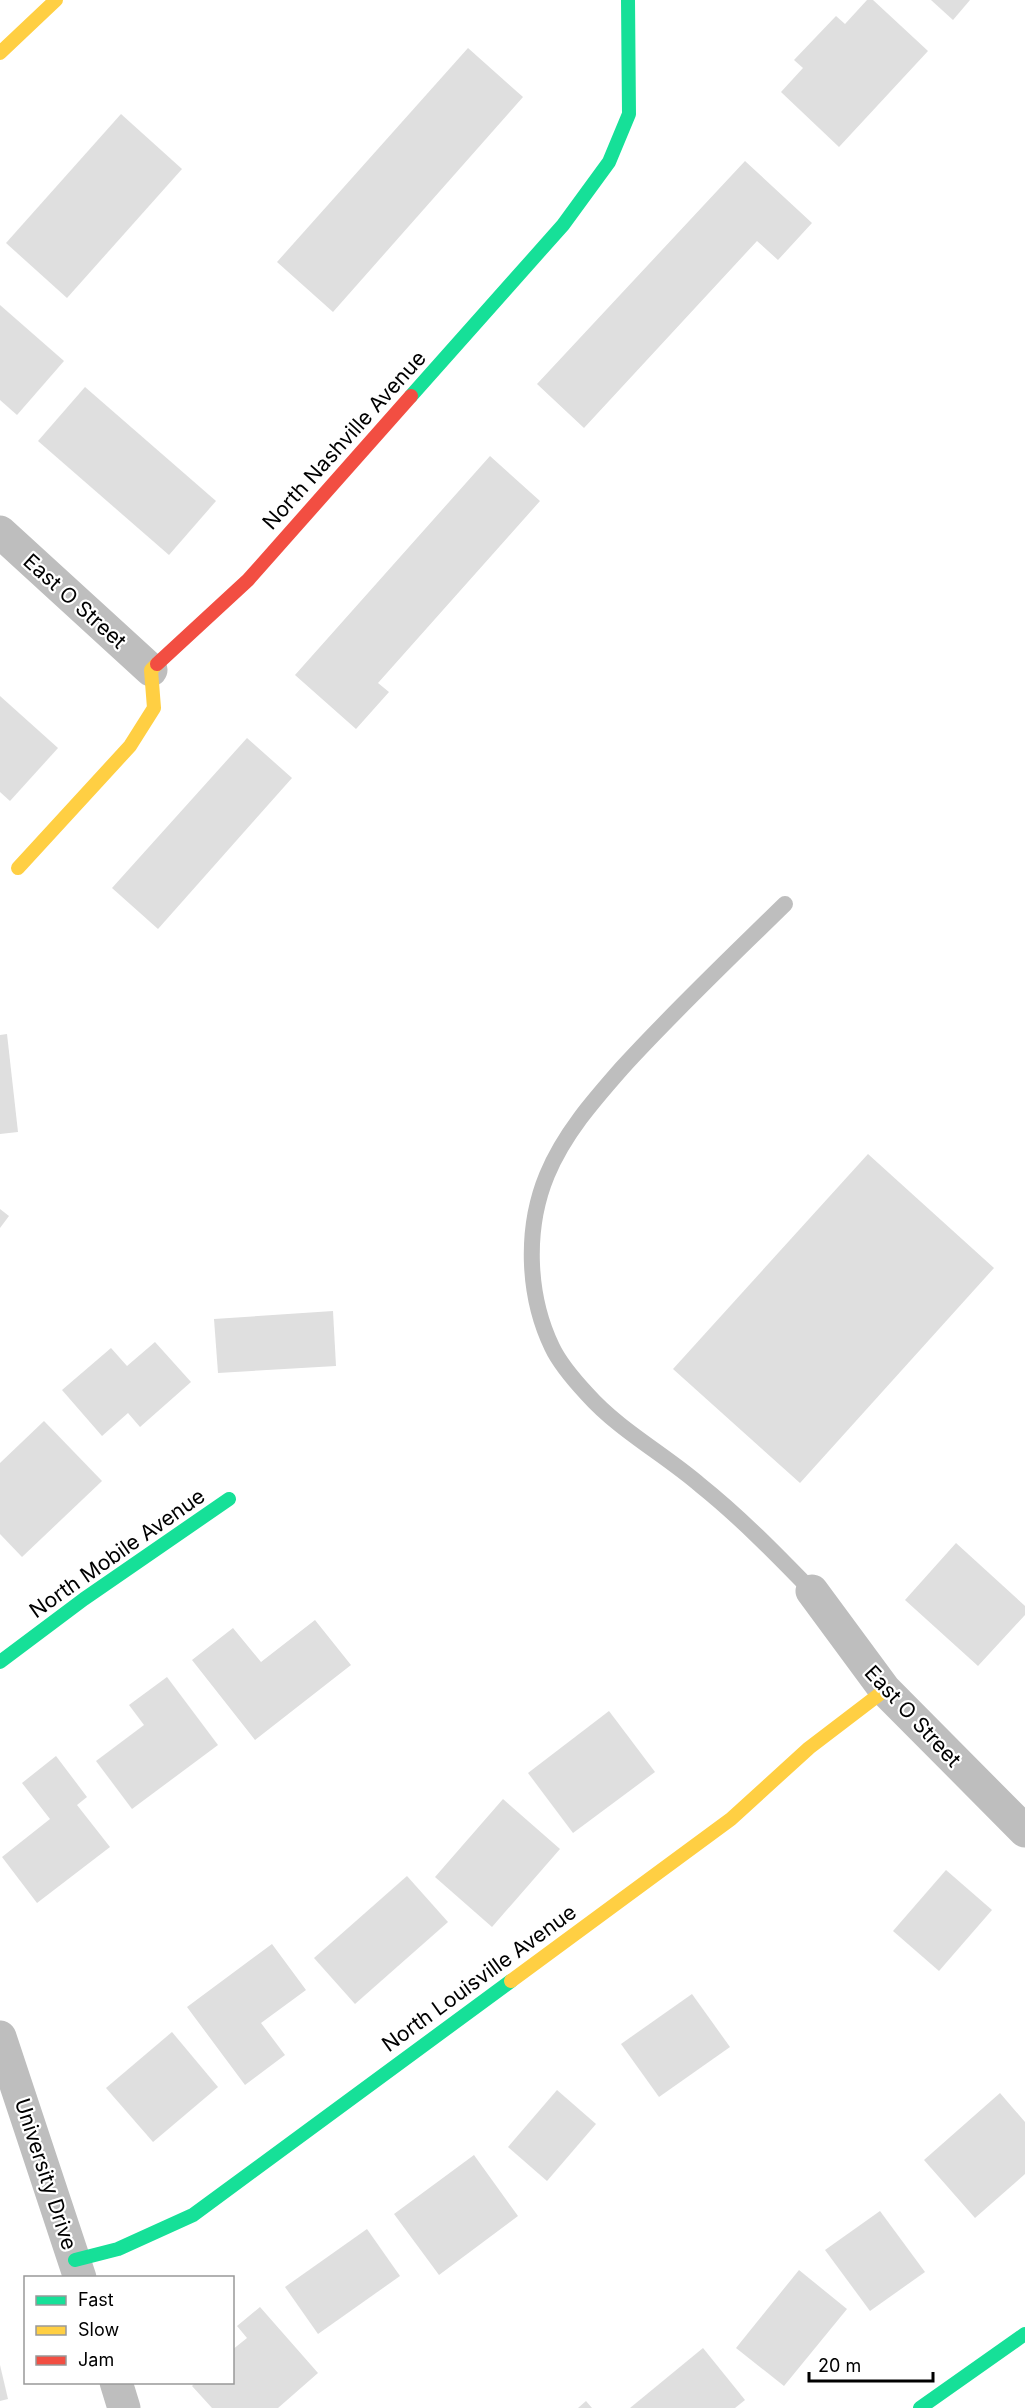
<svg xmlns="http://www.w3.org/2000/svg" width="1025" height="2408" viewBox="0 0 1025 2408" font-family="Inter,sans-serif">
	<rect width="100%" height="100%" fill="#fff"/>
	<g fill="#dfdfdf">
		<path d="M867,0h6l55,51 -89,96 -58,-55 22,-24 -9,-8 42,-44 9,8z"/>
		<path d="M931,0h39l-17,20z"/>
		<path d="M468,48l55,49 -190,215 -56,-50z"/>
		<path d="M121,114l61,55 -115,129 -61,-55z"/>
		<path d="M745,161l67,62 -34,37 -21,-19 -173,187 -47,-44z"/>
		<path d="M0,305l64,56 -47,54 -17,-15z"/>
		<path d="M85,387l131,114 -47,54 -131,-114z"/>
		<path d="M490,456l50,45 -162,182 11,9 -33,37 -61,-54z"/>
		<path d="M0,696l58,52 -48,53 -10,-9z"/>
		<path d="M247,738l45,40 -134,151 -46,-41z"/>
		<path d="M7,1034l11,98 -18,2v-99z"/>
		<path d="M868,1154l126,114 -194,215 -127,-114z"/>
		<path d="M0,1209l9,7 -9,12z"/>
		<path d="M333,1311l3,55 -118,7 -4,-54z"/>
		<path d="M155,1342l36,40 -51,45 -12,-14 -26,23 -40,-46 49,-42 16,18z"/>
		<path d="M44,1421l58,60 -80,76 -22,-23v-71z"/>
		<path d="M956,1543l69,63v9l-47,51 -73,-66z"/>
		<path d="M315,1620l36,45 -96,75 -63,-80 41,-32 28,34z"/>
		<path d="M167,1677l51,68 -86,64 -36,-48 48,-36 -15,-20z"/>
		<path d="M609,1711l46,61 -82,61 -45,-60z"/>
		<path d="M56,1756l31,41 -10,8 33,42 -73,56 -35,-46 48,-38 -28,-36z"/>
		<path d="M503,1799l57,50 -68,78 -57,-50z"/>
		<path d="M946,1870l46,40 -53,61 -46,-40z"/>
		<path d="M407,1876l41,46 -93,82 -41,-46z"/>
		<path d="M272,1944l34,46 -45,33 24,32 -40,30 -58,-78z"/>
		<path d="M692,1994l38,53 -71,50 -38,-53z"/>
		<path d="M172,2032l46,55 -65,55 -47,-54z"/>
		<path d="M557,2090l39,34 -49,57 -39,-34z"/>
		<path d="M1000,2093l25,29v52l-50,44 -51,-58z"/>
		<path d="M474,2155l44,61 -79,59 -45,-61z"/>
		<path d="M880,2211l45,61 -55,39 -45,-61z"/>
		<path d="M367,2229l33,47 -82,58 -33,-47z"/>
		<path d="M799,2270l48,39 -63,77 -48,-38z"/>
		<path d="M260,2307l58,66 -40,35h-66l-20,-22 4,-4h36v-32l15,-12 -10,-12z"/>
		<path d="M703,2348l42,52 -10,8h-105z"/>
		<path d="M0,2365l8,34 -8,2z"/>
		<path d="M586,2401l6,7h-14z"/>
	</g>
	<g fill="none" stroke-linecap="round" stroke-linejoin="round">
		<path stroke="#bebebe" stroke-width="16" d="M785,904c-55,54 -111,107 -163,164 -29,33 -58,66 -75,107 -22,53 -20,120 5,172 8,17 22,33 35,47 32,36 77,60 113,91 40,32 76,69 112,106"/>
		<g stroke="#bebebe" stroke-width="33">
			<path d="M0,532l151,138"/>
			<path d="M812,1591l73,99 140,141"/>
			<path d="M0,2037l80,241"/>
			<path d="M116,2382l8,26"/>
		</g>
		<g stroke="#16e098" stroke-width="14">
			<path d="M411,396l152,-171 46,-63 20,-48 -1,-114"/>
			<path d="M0,1662l84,-63 145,-100"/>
			<path d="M75,2260l43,-11 75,-34 318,-234"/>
			<path d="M920,2408l105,-74"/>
		</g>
		<g stroke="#ffcf43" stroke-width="14">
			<path d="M0,53l56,-53"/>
			<path d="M18,868l112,-122 24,-38 -3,-38 6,-6"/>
			<path d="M511,1981l220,-162 78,-71 76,-58"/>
		</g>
		<path stroke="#f24e42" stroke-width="14" d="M157,664l91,-84 163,-184"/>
	</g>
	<g text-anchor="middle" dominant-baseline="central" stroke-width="4.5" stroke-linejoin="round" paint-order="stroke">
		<g font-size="21" fill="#000" stroke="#fff">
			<text transform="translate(344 440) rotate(-48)">North Nashville Avenue</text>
			<text transform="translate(75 601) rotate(42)">East O Street</text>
			<text transform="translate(117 1553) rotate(-35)">North Mobile Avenue</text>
			<text transform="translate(913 1716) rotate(47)">East O Street</text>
			<text transform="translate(479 1978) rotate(-36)">North Louisville Avenue</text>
			<text transform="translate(46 2174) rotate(72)">University Drive</text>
		</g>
	</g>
	<rect x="24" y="2276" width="210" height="108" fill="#ffffff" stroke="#999999" stroke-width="1.5"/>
	<rect x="36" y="2296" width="30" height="9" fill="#16e098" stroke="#999999" stroke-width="1.5"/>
	<text x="78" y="2306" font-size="18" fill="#000000">Fast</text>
	<rect x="36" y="2326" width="30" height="9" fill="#ffcf43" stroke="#999999" stroke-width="1.5"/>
	<text x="78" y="2336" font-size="18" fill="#000000">Slow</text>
	<rect x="36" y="2356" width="30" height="9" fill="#f24e42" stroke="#999999" stroke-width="1.5"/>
	<text x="78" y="2366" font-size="18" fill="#000000">Jam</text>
	<path d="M809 2372v9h124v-9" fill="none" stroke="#000000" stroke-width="3"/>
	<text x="818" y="2372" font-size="18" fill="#000000" stroke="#ffffff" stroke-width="4.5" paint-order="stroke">20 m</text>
</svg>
